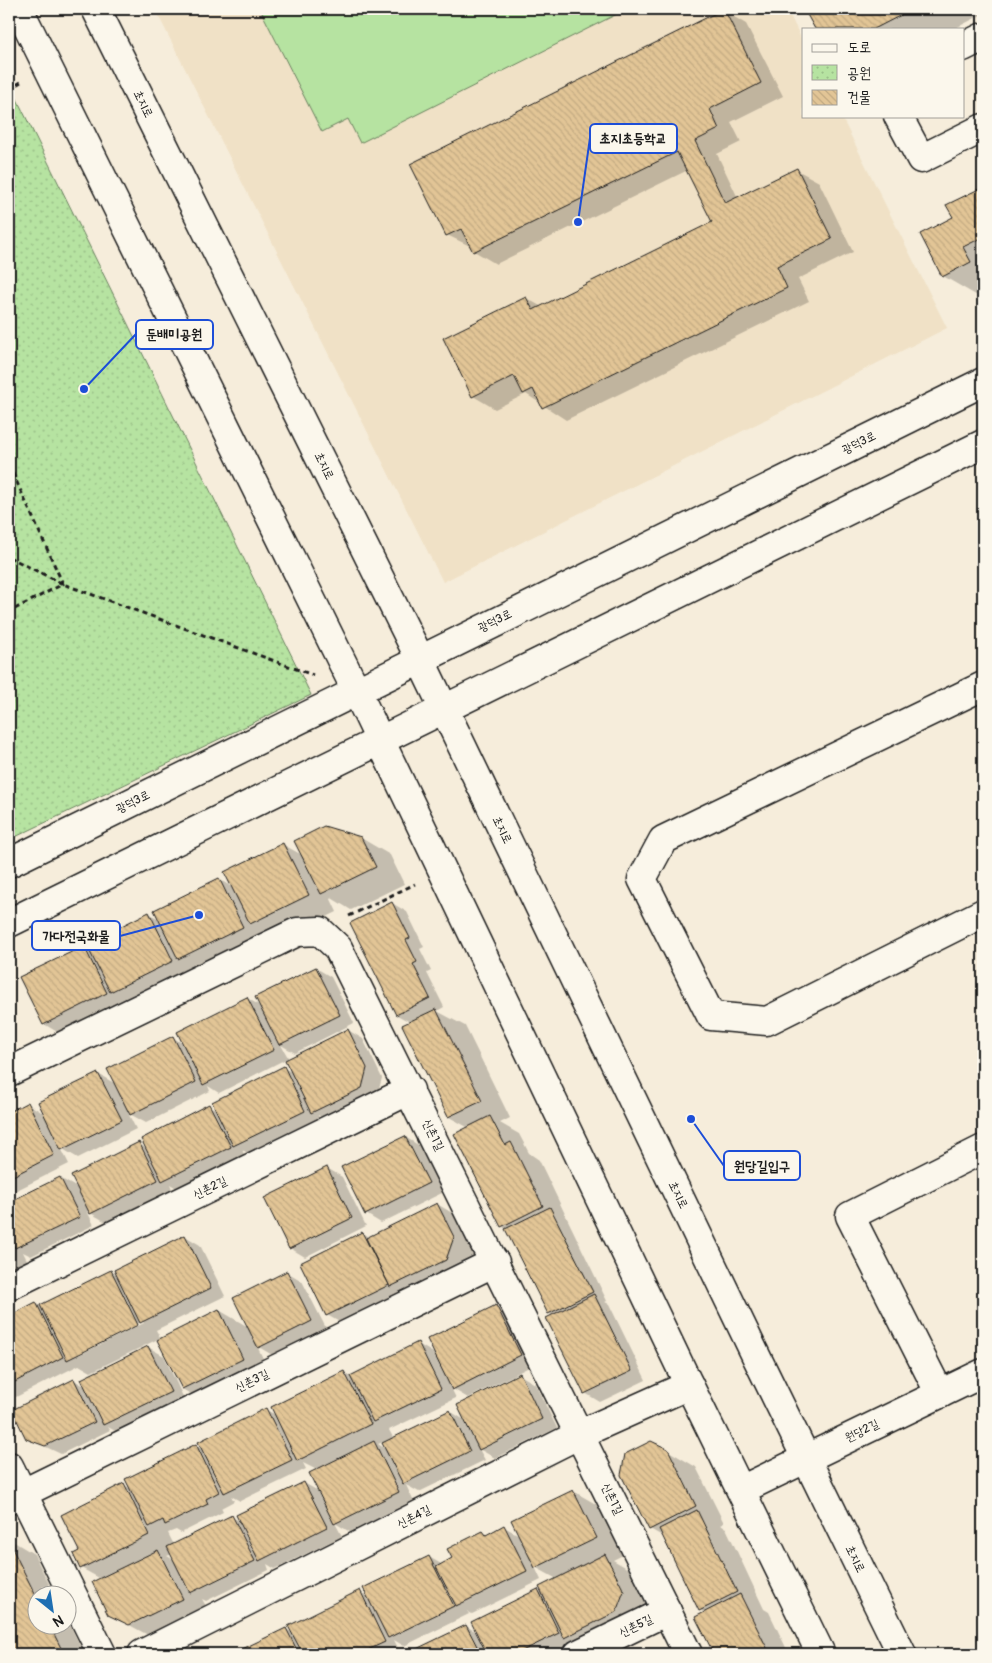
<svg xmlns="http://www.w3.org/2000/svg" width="992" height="1663" viewBox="0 0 992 1663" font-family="Pangolin,'Poor Story',sans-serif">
	<defs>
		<pattern id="park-dots" width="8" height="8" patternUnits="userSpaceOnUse" patternTransform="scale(1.25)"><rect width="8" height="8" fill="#b6e3a1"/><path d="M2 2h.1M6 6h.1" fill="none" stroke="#9cc28a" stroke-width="1.8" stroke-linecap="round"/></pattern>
		<pattern id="building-back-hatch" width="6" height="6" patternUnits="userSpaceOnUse" patternTransform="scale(1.25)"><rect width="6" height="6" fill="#e2c596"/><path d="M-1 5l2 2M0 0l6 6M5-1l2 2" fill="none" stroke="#c1a981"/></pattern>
	</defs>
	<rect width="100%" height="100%" fill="#f6eddb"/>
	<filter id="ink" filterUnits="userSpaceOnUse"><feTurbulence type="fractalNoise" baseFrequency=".02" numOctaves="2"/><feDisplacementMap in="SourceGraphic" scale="10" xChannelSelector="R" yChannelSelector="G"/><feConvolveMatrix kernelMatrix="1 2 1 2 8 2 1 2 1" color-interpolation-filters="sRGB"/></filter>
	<g filter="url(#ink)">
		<path fill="#f0e1c6" d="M155,9h632l16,33v74h38l106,212 -504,254z"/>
		<path fill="#b6e3a1" stroke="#69805e" d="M260,9h367l-267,134 -12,-24 -26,13z"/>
		<path fill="url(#park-dots)" stroke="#69805e" d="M9,83l302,612 -302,145z"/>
		<g fill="#0003" fill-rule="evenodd">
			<path d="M806,9h177v5l-29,15h-138z"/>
			<path d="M724,11l22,13 37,72 -52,26 10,20 -24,12 21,44 59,-28 22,12 34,70 -55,27 11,22 -243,119 -40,-26 -31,15 -22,-13 53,-98 16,9 171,-85 -25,-52 -192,94 -22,-13 -2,-4 -25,-12z"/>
			<path d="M983,188v109l-2,1 -38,-22 11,-58 -6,-12z"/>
			<path d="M361,838l29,17 14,29 -53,26 -21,-13 7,15 -58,28 -14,-8 6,11 -199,98 -28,-17 39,-77 8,4 58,-38 11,7 59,-41 14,9 49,-44 22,12z"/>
			<path d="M392,903l15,9 17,35 -4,2 11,22 -4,2 17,34 -7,4 28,15 45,92 -10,5 19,11 10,19 10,7 68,141 -2,1 4,2 37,76 -46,22 -15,-9 -32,-77 -4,-3 -42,-83 -5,-4 -33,-98 -20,-11 -45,-92 6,-3 -13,-7z"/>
			<path d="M316,968l15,9 23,46 -59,30 -14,-8 8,14 59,-29 15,9 19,39 -5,18 -50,25 -9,-6 1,4 -69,35 -8,-4 3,6 -67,33 -8,-5 2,5 -66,33 -19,-11 7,14 -63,31 -8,-4 7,14 -14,7 -7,-2v-68l51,-25 19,11 60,-45 8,5 62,-43 8,4 67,-42 9,5 -7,-14 -67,34 -11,-7 2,5 -64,32 -18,-10 8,16 -58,29 -17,-10 8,16 -60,30v-81l19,-9 17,10 53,-40 18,10 57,-46 11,6 63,-46 15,9z"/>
			<path d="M405,1137l15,9 24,46 -63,31 -15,-9z"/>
			<path d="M327,1168l15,9 24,49 -61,31 -15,-9z"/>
			<path d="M437,1204l29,17 16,33 -139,70 -16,-9 35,-82 8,5z"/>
			<path d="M185,1236l15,9 25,51 -69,34 5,9 58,-29 31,18 37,-56 15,9 25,49 -53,26 -17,-10 14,29 -60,30 -29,-16 -24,-50 -67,33 -12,-7 -63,32 -7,-4v-76l27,-13 5,2 70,-34 7,3zM143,1321l1,2 -65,32v-2z"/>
			<path d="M496,1306l15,9 24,49 -67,34 -17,-10 5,10 -67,32 5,9 56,-28 16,10 54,-46 15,9 22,44 -62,30 -16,-9 6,11 -66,32 -13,-7 7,15 -63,32 -15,-9 7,13 -67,33 -8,-5 2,6 -63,31 -4,-2 9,16 -52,26 -50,-27 -8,-35 -20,-11 -1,-16 44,-67 7,4 64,-44 9,5 62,-40 10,5 68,-42 8,4 66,-33 17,10zM383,1442l4,8 -9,-6zM303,1463l14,7 3,22 -16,-9 -63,39 -9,-5 -58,28 -6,-12 8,-3 5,3 42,-21 -2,-4 13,-7 -3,-5 9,5 66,-32zM172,1554l4,7 -9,-5z"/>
			<path d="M148,1347l16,9 21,45 -66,32 -11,-6 2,3 -49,24 -34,-16 47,-58 12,7z"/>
			<path d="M667,1450l29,17 28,56 -4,2 6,3 38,81 5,3 20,42h-74l-18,-37 8,-4 -5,-3 -36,-73 -14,-8z"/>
			<path d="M573,1491l28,16 24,47 -12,6 21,12 18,36 -104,46h-139l57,-28 12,7 60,-42 6,3 13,-15 -22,-12 6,13 -69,34 -5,-3 2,3 -65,32 -10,-6 5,10 -8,4h-156l51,-25 8,5 66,-42 9,5 60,-40 14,8 11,-6 29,-27 5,3 16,-8 17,9z"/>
			<path d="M9,1539l25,15 21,42h-17v30h30v-5l16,33h-75z"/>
		</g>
		<g fill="url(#building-back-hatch)" stroke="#1c1c1c">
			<path d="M724,9l37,74 -51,26 9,20 -24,12 30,62 72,-35 35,71 -55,27 10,22 -245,120 -9,-19 -10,5 -9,-18 -42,21 -29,-59 83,-41 7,13 179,-88 -35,-70 -204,100 -12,-23 -15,7 -36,-72z"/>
			<path d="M804,9h109l-39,20h-59z"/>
			<path d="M983,187v50l-20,10 8,15 -29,15 -22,-43 33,-17 -7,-12z"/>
			<path d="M324,826l37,11 15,30 -55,27 -27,-53z"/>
			<path d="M283,843l26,52 -59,29 -26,-52z"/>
			<path d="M219,878l24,49 -65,32 -24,-49z"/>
			<path d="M392,902l18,36 -4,2 11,22 -4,2 17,34 -34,17 -46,-92z"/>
			<path d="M149,912l24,49 -63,31 -24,-48z"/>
			<path d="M84,946l23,47 -64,32 -24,-48z"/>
			<path d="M316,967l24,48 -61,30 -24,-48z"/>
			<path d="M247,997l27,53 -71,35 -26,-53z"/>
			<path d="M436,1009l46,92 -34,16 -46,-92z"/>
			<path d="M348,1029l19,39 -5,20 -51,25 -26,-53z"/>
			<path d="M173,1036l23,46 -66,33 -23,-46z"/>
			<path d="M284,1066l21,45 -72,35 -21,-44z"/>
			<path d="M98,1073l24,47 -61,30 -23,-48z"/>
			<path d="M28,1102l26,53 -45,23v-66z"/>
			<path d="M209,1104l22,43 -69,34 -21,-42z"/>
			<path d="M490,1116l15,29 6,-3 32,64 -42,21 -47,-93z"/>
			<path d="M405,1136l24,47 -64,32 -24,-48z"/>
			<path d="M139,1142l19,38 -68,34 -19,-38z"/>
			<path d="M327,1167l25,51 -63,31 -25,-51z"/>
			<path d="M60,1177l20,40 -65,31 -6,-12v-34z"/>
			<path d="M437,1203l17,34 -8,23 -56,27 -24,-49z"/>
			<path d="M550,1207l43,85 -45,22 -43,-85z"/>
			<path d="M362,1232l27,53 -63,31 -26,-53z"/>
			<path d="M185,1235l26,53 -71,35 -26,-53z"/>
			<path d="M111,1270l27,55 -71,35 -27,-55z"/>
			<path d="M287,1271l25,50 -54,27 -25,-50z"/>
			<path d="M594,1294l38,77 -48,23 -38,-76z"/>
			<path d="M36,1302l27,55 -54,28v-69z"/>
			<path d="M496,1305l25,50 -69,35 -25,-51z"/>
			<path d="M219,1309l24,50 -61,30 -25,-49z"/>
			<path d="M418,1342l23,47 -68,33 -23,-46z"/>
			<path d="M148,1346l23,46 -68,33 -22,-46z"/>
			<path d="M344,1371l27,53 -74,37 -26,-54z"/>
			<path d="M520,1373l22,46 -63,31 -22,-45z"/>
			<path d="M74,1379l21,43 -50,24 -19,-7 -14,-29z"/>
			<path d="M266,1408l26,52 -68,33 -26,-51z"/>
			<path d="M450,1410l20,41 -67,33 -21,-41z"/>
			<path d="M374,1441l25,51 -65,32 -25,-51z"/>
			<path d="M651,1441l17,8 28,57 -47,24 -28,-55 4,-21z"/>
			<path d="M196,1444l23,48 -13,7 2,5 -43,21 -2,-5 -14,7 -24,-48z"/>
			<path d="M304,1482l23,45 -68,34 -23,-46z"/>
			<path d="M124,1483l25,52 -69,34 -7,-15 6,-3 -18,-36z"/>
			<path d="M573,1490l24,48 -62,30 -24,-48z"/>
			<path d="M697,1510l40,82 -38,19 -40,-82z"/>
			<path d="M232,1515l23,46 -65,32 -23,-46z"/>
			<path d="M504,1525l23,46 -71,35 -20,-39 16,-9 -5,-9 36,-18 3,4z"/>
			<path d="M9,1542l29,58v26h12l14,28h-55z"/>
			<path d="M158,1550l25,49 -54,26 -21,-10 -16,-33z"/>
			<path d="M605,1554l19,37 -8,21 -52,26 -25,-51z"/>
			<path d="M429,1556l25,50 -66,32 -25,-50z"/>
			<path d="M538,1589l21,44 -43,21h-29l-16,-32z"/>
			<path d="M360,1590l25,52 -26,12h-56l-15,-28z"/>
			<path d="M740,1594l30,60h-56l-19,-37z"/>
			<path d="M466,1625l15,29h-75z"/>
			<path d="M286,1628l13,26h-67z"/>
		</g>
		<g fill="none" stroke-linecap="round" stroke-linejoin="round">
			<defs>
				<g id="minor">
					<path d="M19,9l337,681 333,695 132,269"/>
					<path d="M96,9l324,650 337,699 145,296"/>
					<path d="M963,47l20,-10"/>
					<path d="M898,116l23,43 62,-31"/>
					<path d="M983,686l-320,154 -21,39 69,137 56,5 216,-108"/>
					<path d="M9,863l974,-481"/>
					<path d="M9,923l974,-479"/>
					<path d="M9,1072l288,-140 23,-1 18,17 350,706"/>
					<path d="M9,1286l401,-196"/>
					<path d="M940,1394l-90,-178 133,-67"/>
					<path d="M9,1466l93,188"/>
					<path d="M741,1490l242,-117"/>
					<path d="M9,1500l486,-238"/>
					<path d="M142,1654l438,-220 109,-49"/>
					<path d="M578,1654l89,-43"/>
				</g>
			</defs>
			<use href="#minor" stroke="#1c1c1c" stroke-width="31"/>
			<g stroke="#1c1c1c" stroke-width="3" stroke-dasharray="5 4" stroke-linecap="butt">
				<path d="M9,89l12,-7"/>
				<path d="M9,465l54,119 -54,28"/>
				<path d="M9,557l54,27 250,91"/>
				<path d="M349,916l66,-32"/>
			</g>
			<use href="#minor" stroke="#fbf7ec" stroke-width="28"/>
		</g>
	</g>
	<g text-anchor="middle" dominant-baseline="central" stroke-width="4" stroke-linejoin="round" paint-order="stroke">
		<g font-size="12" fill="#1c1c1c" stroke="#fbf7ec">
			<text transform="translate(143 104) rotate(64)">초지로</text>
			<text transform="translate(859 443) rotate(-26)">광덕3로</text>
			<text transform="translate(324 466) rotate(64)">초지로</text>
			<text transform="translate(495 621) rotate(-26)">광덕3로</text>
			<text transform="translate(133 802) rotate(-26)">광덕3로</text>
			<text transform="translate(502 830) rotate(64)">초지로</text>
			<text transform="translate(433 1135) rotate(64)">신촌1길</text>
			<text transform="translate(210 1188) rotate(-26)">신촌2길</text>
			<text transform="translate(678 1195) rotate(64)">초지로</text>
			<text transform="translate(252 1381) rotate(-26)">신촌3길</text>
			<text transform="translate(862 1431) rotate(-26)">원당2길</text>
			<text transform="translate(612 1499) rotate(64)">신촌1길</text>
			<text transform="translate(414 1517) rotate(-27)">신촌4길</text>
			<text transform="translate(855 1559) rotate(64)">초지로</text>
			<text transform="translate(636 1626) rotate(-26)">신촌5길</text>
		</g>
	</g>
	<path fill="none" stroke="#1d4ed8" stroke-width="2" d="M578 222L590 138M84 389L136 334M199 915L120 936M691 1119L724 1166"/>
	<g fill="#1d4ed8" stroke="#fbf7ec" stroke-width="2">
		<circle cx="578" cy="222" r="5"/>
		<circle cx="84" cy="389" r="5"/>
		<circle cx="199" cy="915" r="5"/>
		<circle cx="691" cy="1119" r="5"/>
	</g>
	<g fill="#fbf7ec" stroke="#1d4ed8" stroke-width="2">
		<rect x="590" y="124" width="87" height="29" rx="5"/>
		<rect x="136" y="320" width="77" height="29" rx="5"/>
		<rect x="32" y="921" width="88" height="29" rx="5"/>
		<rect x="724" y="1151" width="76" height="29" rx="5"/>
	</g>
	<g font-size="14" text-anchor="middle" font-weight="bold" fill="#1c1c1c">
		<text x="633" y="143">초지초등학교</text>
		<text x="174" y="339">둔배미공원</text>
		<text x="76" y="941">가다전국화물</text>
		<text x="762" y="1171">원당길입구</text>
	</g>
	<rect width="992" height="1663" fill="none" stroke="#fbf7ec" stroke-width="30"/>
	<rect x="15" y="15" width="962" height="1633" fill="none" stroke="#1c1c1c" stroke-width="2" filter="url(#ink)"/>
	<rect x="802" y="28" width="162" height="90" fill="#fbf7ec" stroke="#a29f99"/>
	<rect x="812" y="44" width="25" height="8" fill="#fbf7ec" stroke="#a29f99"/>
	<text x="847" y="52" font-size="15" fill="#1c1c1c">도로</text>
	<rect x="812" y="65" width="25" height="15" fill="url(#park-dots)" stroke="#a29f99"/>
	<text x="847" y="78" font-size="15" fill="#1c1c1c">공원</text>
	<rect x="812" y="90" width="25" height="15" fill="url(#building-back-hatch)" stroke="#a29f99"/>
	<text x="847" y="102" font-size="15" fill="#1c1c1c">건물</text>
	<g transform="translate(52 1610) rotate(150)"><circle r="24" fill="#fbf7ec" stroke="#a29f99"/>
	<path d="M0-4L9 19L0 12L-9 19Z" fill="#1f6fb2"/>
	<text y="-8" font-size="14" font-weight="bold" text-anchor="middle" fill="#1c1c1c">N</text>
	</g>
</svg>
